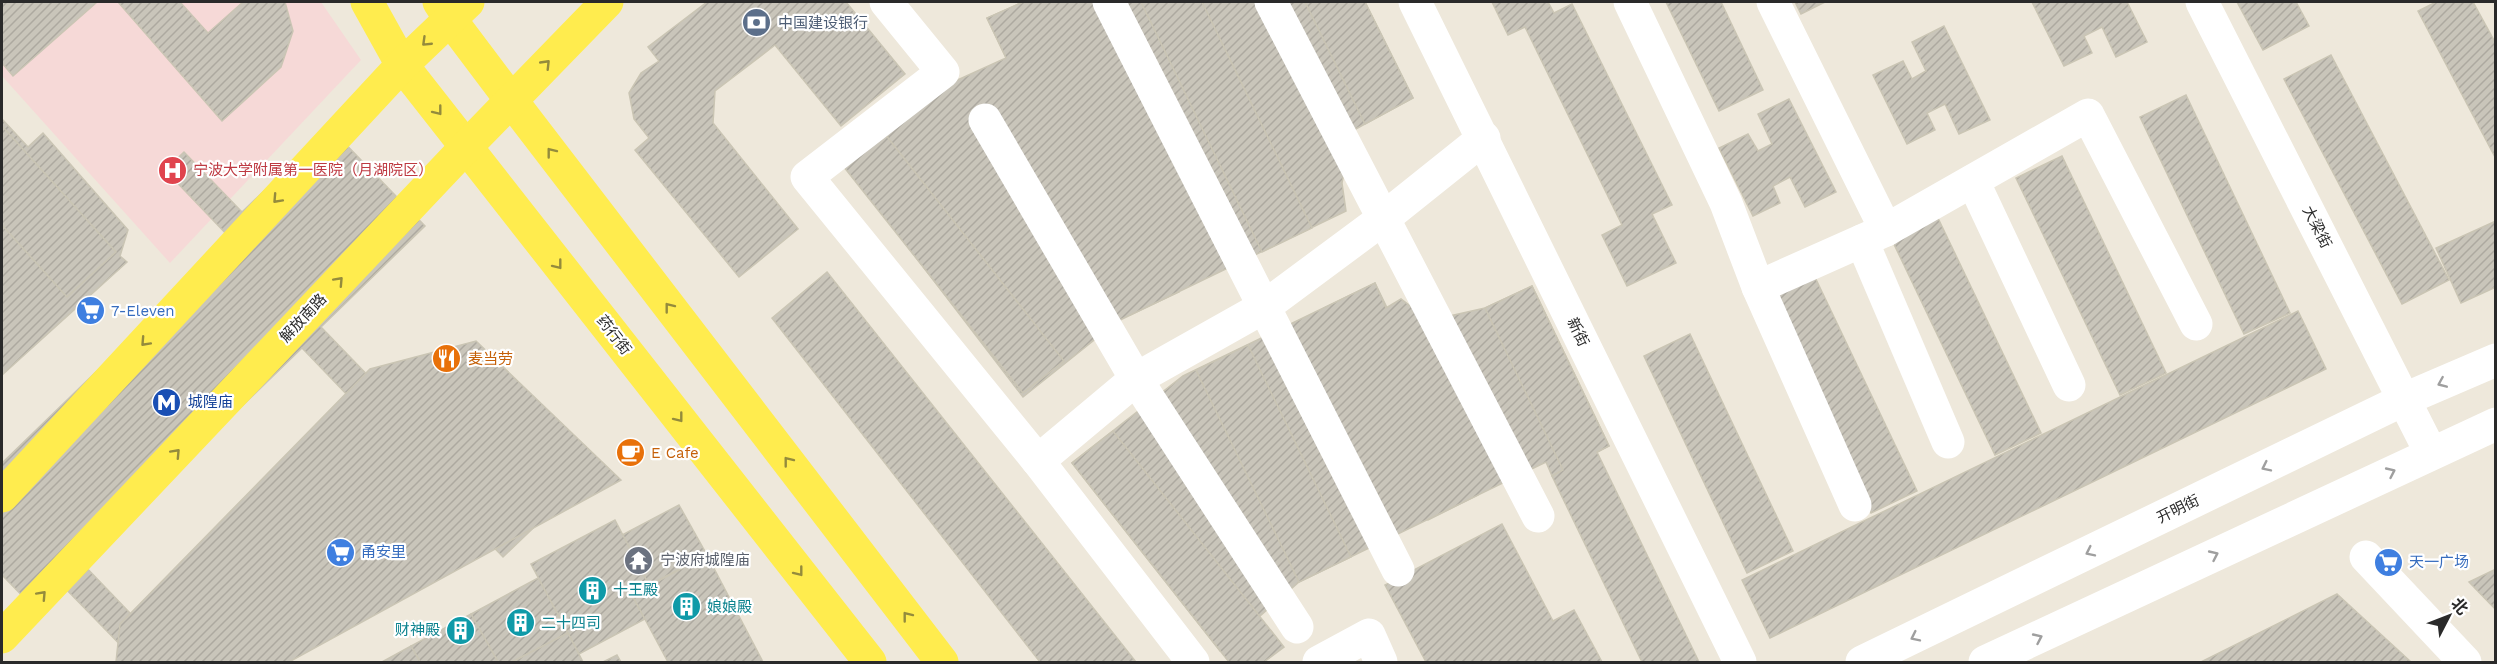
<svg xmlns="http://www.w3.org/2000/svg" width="2497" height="664" viewBox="0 0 2497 664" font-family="'Work Sans','Noto Sans SC',sans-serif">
	<defs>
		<pattern id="building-hatch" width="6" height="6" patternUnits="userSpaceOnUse" patternTransform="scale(1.5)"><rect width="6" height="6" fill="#c9c5ba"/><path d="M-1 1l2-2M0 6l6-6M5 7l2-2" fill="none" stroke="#ada9a0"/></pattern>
	</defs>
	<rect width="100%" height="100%" fill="#eee8db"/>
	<path fill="#f6d9d7" d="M2,2h319l40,58 -191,203 -168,-187z"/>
	<g fill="url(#building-hatch)" stroke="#cac5b4" stroke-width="1.5">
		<path d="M2,2h95l-84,74 -11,-13z"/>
		<path d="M118,2h62l28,31 35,-31h42l8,29 -12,36 -59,54z"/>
		<path d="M707,2h139l59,72 -64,52 -66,-81 -60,46 -2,32 85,106 -59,48 -104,-127 14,-12 -15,-19 -5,-26 12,-20 18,-12 -11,-14z"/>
		<path d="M1023,2h16l140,290 -49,23 -143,-297z"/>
		<path d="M1023,2h342l48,96 -61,33 -10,52 4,28 -228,110 -95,76 -181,-236 87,-68 77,-35 -19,-40z"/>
		<path d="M1141,2h61l110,226 -50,24z"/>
		<path d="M1305,2h60l48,96 -48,26z"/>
		<path d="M1492,2h56l6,11 18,-9 100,201 -20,9 24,49 -49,23 -25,-51 20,-10 -97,-198 -17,8z"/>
		<path d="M1666,2h55l42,88 -44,21z"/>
		<path d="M1795,2h30l-24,12z"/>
		<path d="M2032,2h95l20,40 -31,15 -14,-30 -18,9 8,17 -28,13z"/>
		<path d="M2237,2h59l13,24 -46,24z"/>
		<path d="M2436,2h37l23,42v115l-78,-148z"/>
		<path d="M1944,26l46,94 -31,14 -14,-30 -18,9 8,17 -28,14 -34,-69 30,-14 9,18 14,-8 -14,-29z"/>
		<path d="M2331,55l118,225 -47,24 -118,-225z"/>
		<path d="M2186,95l104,218 -46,21 -104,-217z"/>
		<path d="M1789,99l47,93 -31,15 -15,-30 -17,9 7,17 -27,13 -34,-68 29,-14 10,17 14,-7 -14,-30z"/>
		<path d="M2,119l26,28 15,-14 85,97 -8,26 7,6 -125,113z"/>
		<path d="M2,126l114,126 -49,45 -65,-72z"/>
		<path d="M330,128l95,98 -104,101 177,183 51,-49 26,27 -72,69 -201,-209 -221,214 96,100h-40l-76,-78 -26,25 -33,-34v-112l230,-223 -67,-70 19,-18 58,60z"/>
		<path d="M881,129l183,232 -41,32 -183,-231z"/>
		<path d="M2062,156l104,217 -46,22 -104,-217z"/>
		<path d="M1937,216l104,217 -46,22 -104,-217z"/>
		<path d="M2496,221v66l-35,16 -25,-55z"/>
		<path d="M827,272l309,390h-96l-268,-344z"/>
		<path d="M1813,273l104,218 -46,22 -103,-217z"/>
		<path d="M1375,283l103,212 -50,25 -104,-212z"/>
		<path d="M1375,283l11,25 15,-9 16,12 28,6 40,-9 47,-22 77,160 -57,30 -6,-14 -247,120 -79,69 -148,-188 111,-87z"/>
		<path d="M1532,286l77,160 -12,6 102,210h-57l-90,-186 11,-6 -78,-162z"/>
		<path d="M2298,311l28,58 -556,269 -28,-58z"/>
		<path d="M1690,334l103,217 -46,22 -103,-217z"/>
		<path d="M476,341l145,139 -332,182h-173l4,-38 250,-255z"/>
		<path d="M1248,345l103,212 -52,25 -103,-212z"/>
		<path d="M1113,431l171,216 -20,15h-35l-157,-199z"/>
		<path d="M679,505l28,50 -58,30 -27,-50z"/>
		<path d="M615,520l34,65 -17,10 13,24 -66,35 -48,-90z"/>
		<path d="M1502,524l51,97 21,-11 28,52h-176l-41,-77z"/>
		<path d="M707,555l56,107h-95l-36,-67z"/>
		<path d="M2496,569v41l-27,-28z"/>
		<path d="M538,578l30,55 -56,29h-14l-27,-48z"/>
		<path d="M2337,594l74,68h-210z"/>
		<path d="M471,614l27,48h-78l-9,-16z"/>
		<path d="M568,633l15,29h-71z"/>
		<path d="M411,646l9,16h-38z"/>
		<path d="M617,655l4,7h-18z"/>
	</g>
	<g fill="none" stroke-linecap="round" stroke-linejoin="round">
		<g stroke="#fff" stroke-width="33">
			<path d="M886,2l57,70 -136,105 231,284 155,201"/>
			<path d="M1109,2l289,568"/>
			<path d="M1271,2l267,514"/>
			<path d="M1415,2l325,660"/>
			<path d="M1630,2l96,201 32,84 97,218"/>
			<path d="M1773,2l113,228"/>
			<path d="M2202,2l229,451"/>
			<path d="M985,120l151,259 161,248"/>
			<path d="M1973,181l96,204"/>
			<path d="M1862,241l86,201"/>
			<path d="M1758,287l128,-57 202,-115 108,209"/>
			<path d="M1038,461l98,-82 128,-72 120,-89 100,-80"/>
			<path d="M2366,557l99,105"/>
			<path d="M1319,662l50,-27 12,27"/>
			<path d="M1862,662l543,-263 91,-39"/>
			<path d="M1985,662l511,-238"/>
		</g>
		<g stroke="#ffec4e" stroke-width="33">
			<path d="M367,2l35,63 468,597"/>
			<path d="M439,2l11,17 61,81 431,562"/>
			<path d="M2,496l400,-431 66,-63"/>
			<path d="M2,637l464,-490 141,-145"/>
		</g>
	</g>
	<defs><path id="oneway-chevron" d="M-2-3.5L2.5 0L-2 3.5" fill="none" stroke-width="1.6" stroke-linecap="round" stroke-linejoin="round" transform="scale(1.5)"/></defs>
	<g stroke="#948b3c">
		<use href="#oneway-chevron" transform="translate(426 42) rotate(136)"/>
		<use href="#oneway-chevron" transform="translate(546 64) rotate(-46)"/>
		<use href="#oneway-chevron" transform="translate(438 111) rotate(52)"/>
		<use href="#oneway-chevron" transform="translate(551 152) rotate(-128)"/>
		<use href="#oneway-chevron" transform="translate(277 199) rotate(133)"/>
		<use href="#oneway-chevron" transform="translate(558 265) rotate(52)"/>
		<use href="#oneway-chevron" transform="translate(339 281) rotate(-47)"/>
		<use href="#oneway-chevron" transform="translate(669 307) rotate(-128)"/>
		<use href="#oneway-chevron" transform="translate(145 342) rotate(133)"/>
		<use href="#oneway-chevron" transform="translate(679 418) rotate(52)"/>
		<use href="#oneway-chevron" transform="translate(176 453) rotate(-47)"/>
		<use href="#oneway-chevron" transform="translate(788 461) rotate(-128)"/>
		<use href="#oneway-chevron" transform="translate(799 572) rotate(52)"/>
		<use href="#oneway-chevron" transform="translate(42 595) rotate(-47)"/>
		<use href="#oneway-chevron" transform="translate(907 616) rotate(-128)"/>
	</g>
	<g stroke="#9f9f9f">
		<use href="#oneway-chevron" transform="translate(2442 383) rotate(157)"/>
		<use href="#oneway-chevron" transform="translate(2266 467) rotate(154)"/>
		<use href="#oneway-chevron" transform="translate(2391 472) rotate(-25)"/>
		<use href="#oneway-chevron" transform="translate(2090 552) rotate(154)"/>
		<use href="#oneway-chevron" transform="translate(2214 555) rotate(-25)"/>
		<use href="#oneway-chevron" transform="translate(1915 637) rotate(154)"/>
		<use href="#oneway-chevron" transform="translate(2038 638) rotate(-25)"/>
	</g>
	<defs>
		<symbol id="bank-disc" viewBox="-11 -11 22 22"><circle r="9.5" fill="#5c6f8a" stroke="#fff"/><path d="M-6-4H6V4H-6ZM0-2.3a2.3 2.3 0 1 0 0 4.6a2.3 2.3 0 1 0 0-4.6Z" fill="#fff"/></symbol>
		<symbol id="hospital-disc" viewBox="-11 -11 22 22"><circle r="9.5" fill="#e0444e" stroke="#fff"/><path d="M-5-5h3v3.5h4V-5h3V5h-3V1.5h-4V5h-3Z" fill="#fff"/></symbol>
		<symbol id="supermarket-disc" viewBox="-11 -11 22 22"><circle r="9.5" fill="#3f7fe0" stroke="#fff"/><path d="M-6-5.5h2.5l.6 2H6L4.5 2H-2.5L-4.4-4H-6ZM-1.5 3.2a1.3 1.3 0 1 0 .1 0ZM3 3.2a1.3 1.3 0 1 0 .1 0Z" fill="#fff"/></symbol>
		<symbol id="restaurant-disc" viewBox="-11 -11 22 22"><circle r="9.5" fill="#e8710a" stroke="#fff"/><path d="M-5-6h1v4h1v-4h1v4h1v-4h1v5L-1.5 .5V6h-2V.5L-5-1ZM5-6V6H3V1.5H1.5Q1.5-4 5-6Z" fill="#fff"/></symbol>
		<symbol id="metro-disc" viewBox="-11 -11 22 22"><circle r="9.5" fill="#1a4fb4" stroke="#fff"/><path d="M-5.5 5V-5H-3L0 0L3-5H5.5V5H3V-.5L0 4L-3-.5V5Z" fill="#fff"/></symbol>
		<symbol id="cafe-disc" viewBox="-11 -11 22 22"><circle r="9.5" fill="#e8710a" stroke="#fff"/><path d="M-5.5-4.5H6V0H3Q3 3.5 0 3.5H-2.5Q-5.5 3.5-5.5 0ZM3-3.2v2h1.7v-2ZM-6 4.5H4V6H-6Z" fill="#fff"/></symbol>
		<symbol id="temple-disc" viewBox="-11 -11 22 22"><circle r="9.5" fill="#6b7280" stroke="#fff"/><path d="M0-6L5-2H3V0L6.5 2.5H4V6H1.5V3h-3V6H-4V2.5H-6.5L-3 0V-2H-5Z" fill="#fff"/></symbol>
		<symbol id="building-disc" viewBox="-11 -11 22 22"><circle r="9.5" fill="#0f9aa8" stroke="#fff"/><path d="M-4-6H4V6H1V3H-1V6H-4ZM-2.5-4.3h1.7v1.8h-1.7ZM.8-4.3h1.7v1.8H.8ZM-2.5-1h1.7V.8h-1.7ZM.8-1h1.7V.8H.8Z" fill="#fff"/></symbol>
	</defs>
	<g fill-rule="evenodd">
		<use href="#bank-disc" x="740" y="6" width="33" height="33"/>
		<use href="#hospital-disc" x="156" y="154" width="33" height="33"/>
		<use href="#supermarket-disc" x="74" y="294" width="33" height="33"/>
		<use href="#restaurant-disc" x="430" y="342" width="33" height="33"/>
		<use href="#metro-disc" x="150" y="386" width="33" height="33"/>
		<use href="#cafe-disc" x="614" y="436" width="33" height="33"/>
		<use href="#supermarket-disc" x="324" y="536" width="33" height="33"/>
		<use href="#temple-disc" x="622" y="544" width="33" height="33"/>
		<use href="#supermarket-disc" x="2372" y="546" width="33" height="33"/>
		<use href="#building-disc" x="576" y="574" width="33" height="33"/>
		<use href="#building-disc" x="670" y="590" width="33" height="33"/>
		<use href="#building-disc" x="504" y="606" width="33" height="33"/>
		<use href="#building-disc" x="444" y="614" width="33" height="33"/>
	</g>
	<g text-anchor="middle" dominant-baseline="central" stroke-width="4.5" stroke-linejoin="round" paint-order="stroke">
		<g font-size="15" fill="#4e5e75" stroke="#fff" text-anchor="start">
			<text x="778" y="23">中国建设银行</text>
		</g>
		<g font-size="15" fill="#be3a42" stroke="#fff" text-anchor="start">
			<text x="193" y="170">宁波大学附属第一医院（月湖院区）</text>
		</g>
		<g font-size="15" fill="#2a2a2a" stroke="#fff">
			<text transform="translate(2317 227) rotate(63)">大梁街</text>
			<text transform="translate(303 318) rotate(-47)">解放南路</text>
			<text transform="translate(1578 332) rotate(64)">新街</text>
			<text transform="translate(614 335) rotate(52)">药行街</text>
			<text transform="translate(2178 509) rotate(-26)">开明街</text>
		</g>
		<g font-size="15" fill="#366cbe" stroke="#fff" text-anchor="start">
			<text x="111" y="311">7-Eleven</text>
			<text x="361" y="552">甬安里</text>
			<text x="2409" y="562">天一广场</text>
		</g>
		<g font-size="15" fill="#c56008" stroke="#fff" text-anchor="start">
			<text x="468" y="359">麦当劳</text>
			<text x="651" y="453">E Cafe</text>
		</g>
		<g font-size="15" fill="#164399" stroke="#fff" text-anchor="start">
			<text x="188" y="402">城隍庙</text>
		</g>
		<g font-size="15" fill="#5b616d" stroke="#fff" text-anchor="start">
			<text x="660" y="560">宁波府城隍庙</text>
		</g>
		<g font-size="15" fill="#0d838f" stroke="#fff" text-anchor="start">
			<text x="613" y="590">十王殿</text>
			<text x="707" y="607">娘娘殿</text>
			<text x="541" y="623">二十四司</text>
			<text x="440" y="630" text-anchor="end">财神殿</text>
		</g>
	</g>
	<rect width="2497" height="664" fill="none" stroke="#2a2a2a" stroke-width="6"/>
	<g transform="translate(2449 616) rotate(48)" stroke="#ffffff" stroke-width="4.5" paint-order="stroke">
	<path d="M0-4.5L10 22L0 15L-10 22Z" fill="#2a2a2a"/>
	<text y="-9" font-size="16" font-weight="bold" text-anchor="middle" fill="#2a2a2a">北</text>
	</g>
</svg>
